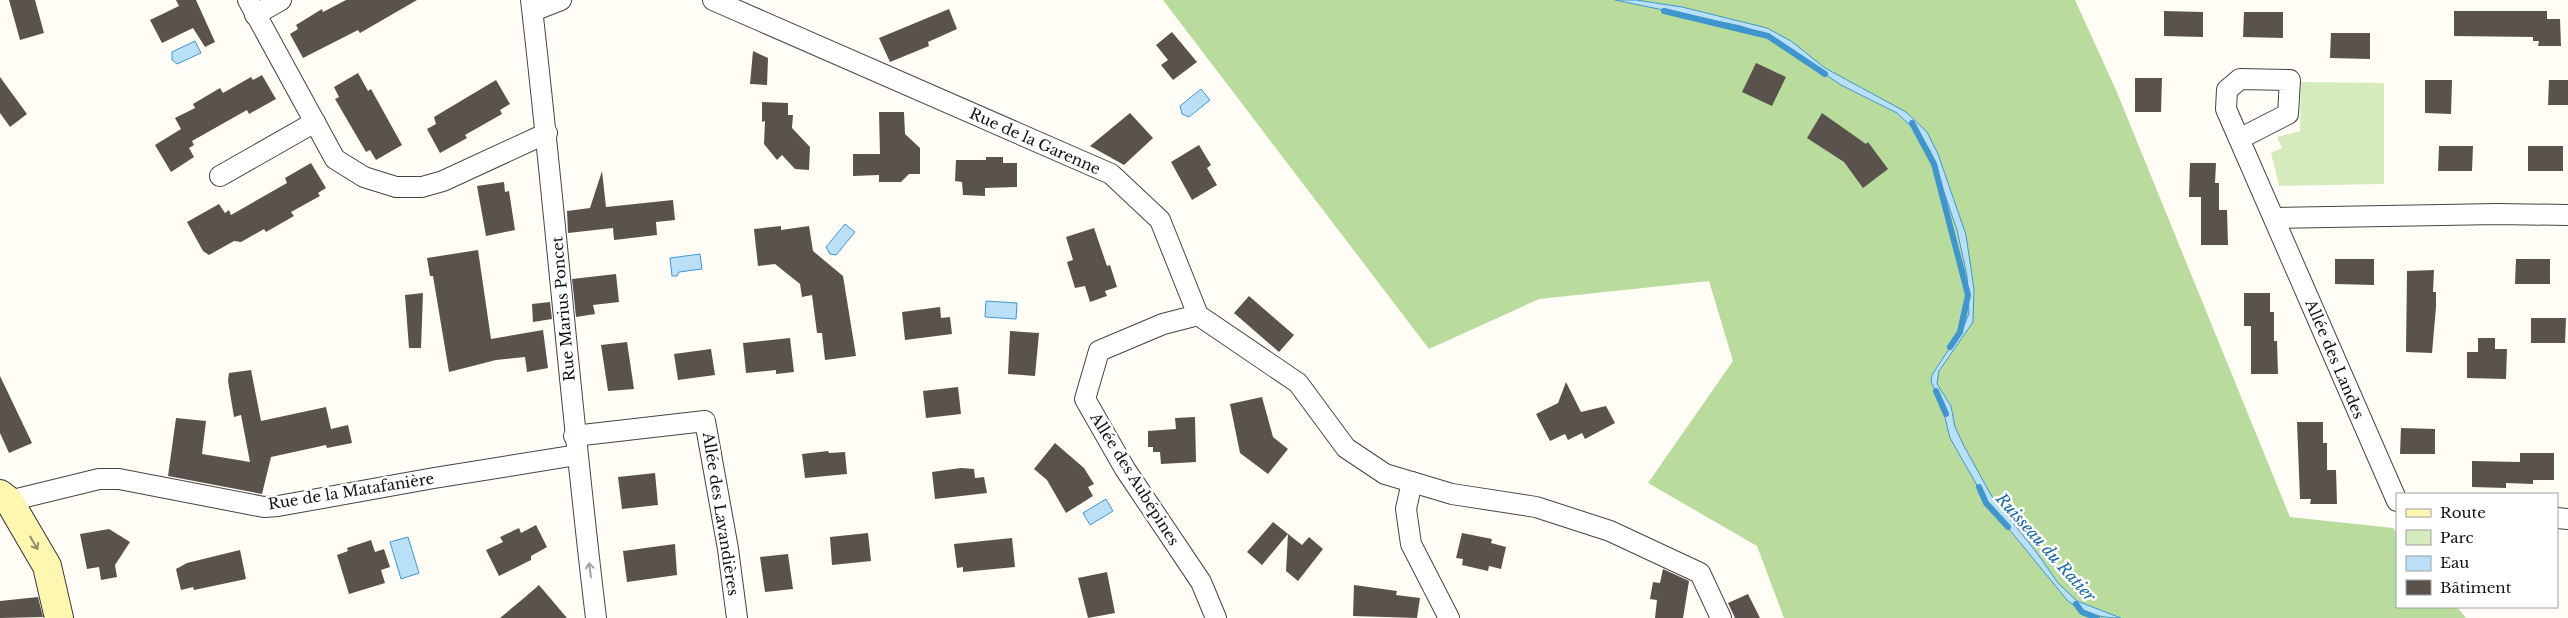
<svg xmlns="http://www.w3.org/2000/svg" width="2568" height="618" viewBox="0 0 2568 618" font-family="'Libre Baskerville',serif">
	<rect width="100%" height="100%" fill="#fffdf5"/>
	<path fill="#d5ebbd" d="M2301,82l83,1v101l-105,2 -8,-33 11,-5 -5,-11 23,-6z"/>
	<path fill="#b9dc9c" d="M1163,0h912l41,90 174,427 103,11 4,5v74h60l9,11h-682l-27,-72 -109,-63 85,-122 -24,-80 -170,18 -110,50z"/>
	<g fill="#b9e0f7" stroke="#3f96cf">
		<path d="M1615,0h21l46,7 85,21 24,13 34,27 81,44 21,20 11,22 28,81 8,54 -1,33 -34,49 -2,13 14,22 4,21 9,19 27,49 46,58 21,30 19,18 44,17c-19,0 -38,-4 -54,-18l-81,-99 -36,-63 -9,-37 -10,-19 1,-7 32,-49 5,-13 -2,-37 -10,-46 -27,-79 -13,-19 -20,-19 -56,-28 -73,-49 -27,-10z"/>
		<path d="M195,41l6,12 -24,11 -5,-4v-8z"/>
		<path d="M1201,89l9,11 -21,17 -7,-3 -2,-8z"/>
		<path d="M845,224l10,8 -19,23 -6,-1 -4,-7z"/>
		<path d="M700,254l2,15 -23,3 -2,4h-5l-2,-18z"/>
		<path d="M986,301l31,2 -1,16 -31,-2z"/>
		<path d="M1106,499l7,12 -23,14 -7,-12z"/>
		<path d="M408,537l11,36 -18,6 -11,-37z"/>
	</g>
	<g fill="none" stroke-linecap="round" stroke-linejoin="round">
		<g stroke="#3f96cf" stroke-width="6">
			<path d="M1664,11l104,25 57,38"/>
			<path d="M1912,123l22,41 34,131 -8,37 -10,15"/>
			<path d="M1936,391l10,23"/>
			<path d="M1979,487l7,16 22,24"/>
			<path d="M2076,604l6,8 15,6"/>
		</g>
	</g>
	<g fill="#5a524d">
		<path d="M9,0h26l9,33 -24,7z"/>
		<path d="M176,0h20l19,42 -10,5 -12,-19 -31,15 -12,-23 29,-14z"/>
		<path d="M346,0h71l-57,33 -2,-3 -55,28 -13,-24 8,-5 -2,-4 26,-16 1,3z"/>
		<path d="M949,9l8,20 -29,13 1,4 -39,16 -11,-24z"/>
		<path d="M2164,11l39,1v25l-39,-1z"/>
		<path d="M2454,11h93v8h13l1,27h-23l1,-5h-6v-4l-79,-1z"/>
		<path d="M2244,12h39v26l-40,-1z"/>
		<path d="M1172,32l25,30 -24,18 -12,-15 7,-5 -12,-15z"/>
		<path d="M2331,33h39v26l-40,-1z"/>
		<path d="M753,51l15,7 -1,27 -17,-1z"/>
		<path d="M1756,63l30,14 -14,29 -30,-14z"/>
		<path d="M358,73l10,18 3,-2 31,56 -26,15 -6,-10 -4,2 -31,-53 4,-2 -5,-10z"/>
		<path d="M262,75l14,24 -27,15 -2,-4 -55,31 2,4 -5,3 5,9 -23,15 -16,-27 26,-16 -6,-11 20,-10 -2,-4 27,-16 3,5 28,-16 2,3z"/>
		<path d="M0,77l27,37 -17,13 -10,-14z"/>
		<path d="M2135,78h27l-1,34h-26z"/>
		<path d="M496,80l14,24 -10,6 2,4 -37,21 2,3 -27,15 -13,-24 9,-5 -2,-7z"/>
		<path d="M2425,80h27l-1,34 -26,-1z"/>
		<path d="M2549,80h19v25h-20z"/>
		<path d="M762,102l26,1v12h5l-1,13 18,19 -1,23 -14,-1 -13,-14 -5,5 -13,-16 1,-23 -3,1z"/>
		<path d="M879,112h25l1,22 15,14v26h-11l-8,8h-22v-7l-26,1v-22h27z"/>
		<path d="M1130,113l23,25 -29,27 -34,-19z"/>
		<path d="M1822,113l44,31 2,-2 20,27 -25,19 -19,-26 -37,-24z"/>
		<path d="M1199,145l12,20 -4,3 10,17 -25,15 -21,-38z"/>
		<path d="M2439,146h34l-1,25h-34z"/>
		<rect x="2528" y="146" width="35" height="25"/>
		<path d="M986,157h17v6h14v24l-32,1v8l-22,-1 -1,-13 -7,-1 1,-21h30z"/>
		<path d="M311,163l15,25 -8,5 2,3 -29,16 3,4 -28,16 -2,-3 -23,13 -7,-1 -25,14 -6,-4 -16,-29 32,-18 6,9 4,-3 2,5 56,-32 -2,-5z"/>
		<path d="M2190,163h26l-1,20h4v27h8l1,35h-27v-48h-12z"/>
		<path d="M602,171l4,36 67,-7 2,20 -19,2 1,13 -43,5 -1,-12 -45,5 -1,-22 23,-3z"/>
		<path d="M504,182l1,10 4,-1 6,39 -29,6 -9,-50z"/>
		<path d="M781,226v4l28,-4 4,25 30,25 13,80 -31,4 -3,-27h-5l-5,-38 -10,2 -2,-13 -25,-20 -17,2 -4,-37z"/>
		<path d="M1094,228l13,38 3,-1 7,22 -12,4 2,5 -17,6 -5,-16 -10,2 -8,-26 6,-2 -7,-23z"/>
		<path d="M478,250l13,89 52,-9 5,38 -21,4 -2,-15 -29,3 -47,12 -16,-96h-3l-3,-18z"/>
		<path d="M2335,259h39v26l-39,-1z"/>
		<path d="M2516,259h34v25h-35z"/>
		<path d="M2434,270l-1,22h3v15l-4,46 -26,-1 1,-81z"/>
		<path d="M616,274l3,28 -26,3 2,9 -19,3 -4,-38z"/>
		<path d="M423,293l-2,55h-12l-4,-53z"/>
		<path d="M2244,293h26v19h4v29h3l1,33h-27v-48h-7z"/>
		<path d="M1249,296l45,39 -15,17 -45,-39z"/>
		<path d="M550,302l2,17 -19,3 -1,-18z"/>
		<path d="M940,307l1,11 9,-1 2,17 -47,6 -3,-28z"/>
		<path d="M2531,318h35l-1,25h-34z"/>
		<path d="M1010,331l29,2 -4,43 -27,-2z"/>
		<path d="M790,338l4,34 -18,2v-4l-30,3 -3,-30z"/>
		<path d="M2478,338h17v11h12l-1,30 -39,-1v-26h11z"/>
		<path d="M627,342l7,47 -26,2 -7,-46z"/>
		<path d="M711,349l4,26 -37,5 -4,-26z"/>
		<path d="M251,370l10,51 65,-14 5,22 17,-4 4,18 -25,5 -1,-3 -55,12 -9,37 -94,-18 8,-58 30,3 -4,33 48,8 -9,-47 -7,2 -6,-36 1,-8z"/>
		<path d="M0,376l32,67 -23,10 -9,-20z"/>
		<path d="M1566,382l15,30 25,-6 9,17 -30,16 -3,-6 -14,7 -3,-6 -15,7 -14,-27 22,-11z"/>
		<path d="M958,387l3,27 -35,4 -3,-27z"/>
		<path d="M1262,397l11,40 15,12 -20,25 -28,-21 -10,-49z"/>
		<path d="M1195,417l1,45 -35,2 -1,-12h-7v-5h-5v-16l28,-2 -1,-11z"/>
		<path d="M2297,422h26v21h4v27h9l1,34h-27l1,-5h-11z"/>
		<path d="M2401,428l34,1v25h-35z"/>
		<path d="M1055,443l29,25 10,16 -6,3 5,9 -27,17 -19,-33 -13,-11z"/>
		<path d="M828,451l1,2 16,-1 2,22 -42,4 -3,-24z"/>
		<path d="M2520,453h34v27h-21v4l-27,-1v5l-34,-1v-26l48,1z"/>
		<path d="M961,468l13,1 1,9 9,-1 3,16 -52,6 -3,-27z"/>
		<path d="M655,473l3,32 -36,4 -4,-32z"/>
		<path d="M1273,522l29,23 7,-8 14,12 -25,32 -12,-10 2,-37 -26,31 -15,-13z"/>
		<path d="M536,525l11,22 -16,9v4l-32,16 -13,-26 17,-8 -3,-5 19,-9 2,5z"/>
		<path d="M109,529l21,13 -15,23 2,12 -16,3 -2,-13 -12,2 -7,-35z"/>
		<path d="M868,533l3,28 -39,4 -2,-28z"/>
		<path d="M1462,533l30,6 -1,4 15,4 -5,22 -12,-3 -1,5 -26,-6 1,-6 -7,-1z"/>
		<path d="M1012,538l3,29 -52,5v-5l-6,1 -3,-24z"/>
		<path d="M371,540l4,12 9,-3 6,18 -9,3 4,13 -36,11 -12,-39 11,-4 -1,-3z"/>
		<path d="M675,544l2,31 -50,7 -4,-31z"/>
		<path d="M240,550l6,29 -52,11 -1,-3 -12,3 -5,-21 11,-6z"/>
		<path d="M788,554l5,35 -28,3 -5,-35z"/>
		<path d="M1663,569l26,12 -6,37h-28l2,-18 -7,-1 3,-17 7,1z"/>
		<path d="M1107,572l8,41 -27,5 -10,-40z"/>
		<path d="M539,585l28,33h-67l24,-20z"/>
		<path d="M1354,585l43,6 -1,4 24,3 -3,20 -64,-2z"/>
		<path d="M1748,594l12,24h-25l-7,-15z"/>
		<path d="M38,597l5,20 -43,1v-17z"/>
	</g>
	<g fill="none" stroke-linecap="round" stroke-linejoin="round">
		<defs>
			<g id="street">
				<path d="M248,0l87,159 29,18 32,10h26l21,-6 104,-48"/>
				<path d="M531,0c24,206 40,412 65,618"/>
				<path d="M713,0l398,174 49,46 38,95 100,68 48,65 39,26 67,20 84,13 74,24 90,42 21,45"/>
				<path d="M533,11l28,-11"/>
				<path d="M255,15l26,-15"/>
				<path d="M2239,139l49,-25 2,-34 -50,-1 -13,11 -1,19 171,392"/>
				<path d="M220,176l95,-54"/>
				<path d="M2274,218l224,-4 70,1"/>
				<path d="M1198,315l-35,9 -64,27 -14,48 40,70 76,113 15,36"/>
				<path d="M574,436l131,-15 23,128 9,69"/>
				<path d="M1412,482l-6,27 5,35 38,74"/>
				<path d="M9,501l90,-22h20l145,28 14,-1 156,-28 143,-23"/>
				<path d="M2557,518l11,1"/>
			</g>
			<path id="secondary" d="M0,494l9,7 38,65 12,52"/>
		</defs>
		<use href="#street" stroke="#444" stroke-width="22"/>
		<use href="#secondary" stroke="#333" stroke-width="30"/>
		<use href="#street" stroke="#fff" stroke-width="20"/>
		<use href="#secondary" stroke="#fff6b0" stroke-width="28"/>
	</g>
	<defs><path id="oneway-shaft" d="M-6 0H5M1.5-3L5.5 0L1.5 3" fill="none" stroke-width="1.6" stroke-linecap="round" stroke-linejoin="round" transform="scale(1.25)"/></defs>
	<use stroke="#948f68" href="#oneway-shaft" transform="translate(34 543) rotate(60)"/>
	<use stroke="#a0a0a0" href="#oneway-shaft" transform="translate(590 570) rotate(-97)"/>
	<g text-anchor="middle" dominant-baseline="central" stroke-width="5" stroke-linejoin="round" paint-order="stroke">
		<g font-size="15" fill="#111" stroke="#fff">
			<text transform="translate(1035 141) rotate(24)">Rue de la Garenne</text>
			<text transform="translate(563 309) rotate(-95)">Rue Marius Poncet</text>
			<text transform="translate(2335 359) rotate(67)">Allée des Landes</text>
			<text transform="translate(1135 479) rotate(58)">Allée des Aubépines</text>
			<text transform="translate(351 491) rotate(-9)">Rue de la Matafanière</text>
			<text transform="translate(721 514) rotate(81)">Allée des Lavandières</text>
		</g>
		<g font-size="16" font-style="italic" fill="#1768a6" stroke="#fff">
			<text transform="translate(2046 547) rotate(48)">Ruisseau du Ratier</text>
		</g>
	</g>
	<rect x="2396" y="493" width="162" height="115" fill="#ffffff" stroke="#a0a0a0"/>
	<rect x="2406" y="509" width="25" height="8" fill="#fff6b0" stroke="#a0a0a0"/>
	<text x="2440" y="518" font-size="15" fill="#111111">Route</text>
	<rect x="2406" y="530" width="25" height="15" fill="#d5ebbd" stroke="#a0a0a0"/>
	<text x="2440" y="543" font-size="15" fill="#111111">Parc</text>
	<rect x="2406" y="556" width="25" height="15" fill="#b9e0f7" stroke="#a0a0a0"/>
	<text x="2440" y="568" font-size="15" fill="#111111">Eau</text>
	<rect x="2406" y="580" width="25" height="15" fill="#5a524d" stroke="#a0a0a0"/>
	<text x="2440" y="593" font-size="15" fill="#111111">Bâtiment</text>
</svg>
